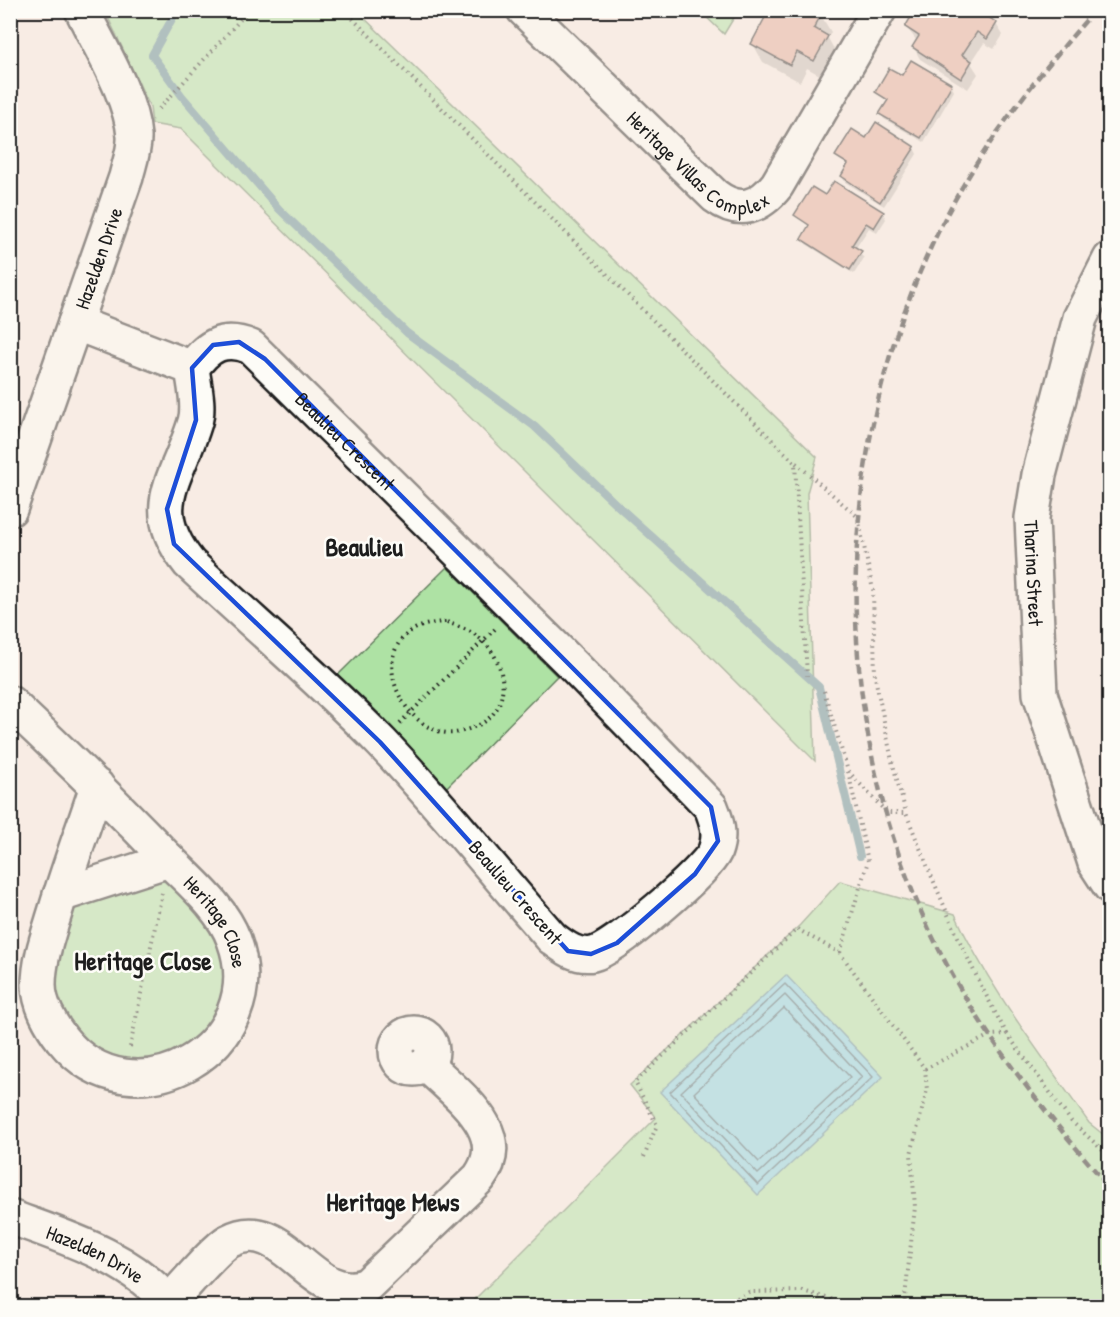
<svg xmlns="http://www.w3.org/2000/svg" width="1120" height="1317" viewBox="0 0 1120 1317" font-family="'Patrick Hand',sans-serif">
	<rect width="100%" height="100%" fill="#f8ece4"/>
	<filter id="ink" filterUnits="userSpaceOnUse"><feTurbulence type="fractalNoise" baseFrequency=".0167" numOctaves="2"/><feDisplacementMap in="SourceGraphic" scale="12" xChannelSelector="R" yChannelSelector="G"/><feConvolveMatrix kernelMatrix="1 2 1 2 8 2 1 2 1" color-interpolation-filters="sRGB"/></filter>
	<g filter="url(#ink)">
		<g fill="#aee2a4" stroke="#657f60" stroke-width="1.5">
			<path d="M105,11h252l460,446 -10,36 8,268 -634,-632 -29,-5 -2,-17z"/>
			<path d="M700,11h38l-14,23z"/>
			<path d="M447,567l110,109 -112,113 -108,-113z"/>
			<path d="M161,866l66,67 -6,97 -107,54 -75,-69 12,-115z"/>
			<path d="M840,881l115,33c34,75 87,141 134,209l20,16v167h-641l188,-188 -26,-33 170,-160z"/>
		</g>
		<path fill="#85d3e3" stroke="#5b8a93" stroke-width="1.5" d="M786,975l97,102 -125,118 -98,-103z"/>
		<g fill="#0003">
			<path d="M820,10h17l-9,9z"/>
			<path d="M845,10h16l-8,8z"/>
			<path d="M820,14l11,18 -3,6 9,17 -12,23 -18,-10 -7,14 -37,-20 -10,-18z"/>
			<path d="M996,24l7,11 -9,14 -10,-6 -13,20 7,11 -10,15 -48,-30 -6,-11 3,-7 -11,-14z"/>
			<path d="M951,85l3,6 -30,51 -40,-23 -3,-5 7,-12 -11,-10z"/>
			<path d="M914,148l3,6 -33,52 -39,-24 -3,-6 7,-10 -12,-10z"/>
			<path d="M825,197l58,16 3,6 -9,14 -8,-5 -14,21 9,9 -10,16 -48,-30 -3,-5 7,-12 -14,-12z"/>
		</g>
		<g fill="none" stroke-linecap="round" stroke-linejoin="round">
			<g stroke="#46656c" stroke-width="1.5">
				<path d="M785,984l88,93 -115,108 -88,-93z"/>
				<path d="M785,995l77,82 -104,97 -77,-82z"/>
				<path d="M784,1008l66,69 -91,85 -65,-69z"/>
			</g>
			<path stroke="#5b8a93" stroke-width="8" d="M177,10l-25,45 30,41 97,113 128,124 127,93 84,80 201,181 41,169"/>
		</g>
		<g fill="#e2ab99" stroke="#1c1c1c" stroke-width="1.5">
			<path d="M769,10h48l5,3 -8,15 14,8 -14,25 -17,-9 -7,13 -39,-21z"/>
			<path d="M915,10h63l19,13 -10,16 -10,-7 -15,23 10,6 -11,18 -49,-32 7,-11 -14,-9z"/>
			<path d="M911,60l41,24 -31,54 -42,-24 9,-14 -13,-8 14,-24 13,7z"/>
			<path d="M876,122l39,25 -35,55 -39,-26 7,-12 -13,-8 17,-27 14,9z"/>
			<path d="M834,181l50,31 -10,16 -8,-5 -14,22 10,6 -12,19 -49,-31 8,-14 -15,-10 18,-28 13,8z"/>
		</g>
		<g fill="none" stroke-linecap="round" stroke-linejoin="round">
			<defs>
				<g id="minor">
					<path id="s1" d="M524,10l191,186c24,18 44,12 62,-11l102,-175"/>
					<path id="s2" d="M1110,259l-30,59 -41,157 -7,43 8,176 55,169 15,23"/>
					<path id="s3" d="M75,323l117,45c16,-23 32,-32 59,-21l323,319 137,141c6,15 10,28 4,44 -9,20 -100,98 -122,103 -16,3 -28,-6 -41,-16 -57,-65 -110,-132 -170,-195 -61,-63 -129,-120 -193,-180 -45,-56 -11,-84 6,-141 5,-16 -1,-38 -3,-54"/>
					<path id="s4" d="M10,509l116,-332c3,-13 9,-28 8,-41 -3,-40 -35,-90 -52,-126"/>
					<path id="s5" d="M10,703c53,50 105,101 155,153 24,25 57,51 69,84 39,106 -101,188 -172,99 -11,-14 -23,-35 -23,-54 0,-27 10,-52 18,-79 12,-40 27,-80 40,-120"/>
					<path d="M60,895l109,-35"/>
					<circle cx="414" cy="1051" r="18"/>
					<path id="s6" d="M10,1217c57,21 122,40 161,89"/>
					<path d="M168,1303c14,-14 47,-54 61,-62 55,-30 83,66 138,44l112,-107c34,-46 -22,-83 -53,-114"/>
				</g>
			</defs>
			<use href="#minor" stroke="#1c1c1c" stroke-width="38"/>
			<g stroke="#1c1c1c" stroke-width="4" stroke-dasharray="1.5 4.5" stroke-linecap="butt">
				<path d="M344,10l451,453 12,213"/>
				<path d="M159,109l90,-99"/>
				<path d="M796,463l62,54 15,73 2,87 17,84 14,52"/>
				<path d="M447,622c12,5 26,9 36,19 26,25 29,72 -9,86 -8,3 -18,7 -26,6 -55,-5 -91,-109 -1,-111z"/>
				<path d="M824,691l24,80 20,90 -28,92"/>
				<path d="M400,723l95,-94"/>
				<path d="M848,771l39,42h19c30,76 61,150 101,221"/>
				<path d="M130,1047l32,-154"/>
				<path d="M925,1069l65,-34 17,-1 64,87 39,36"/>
				<path d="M644,1157l13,-32 -22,-43 162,-153 43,24 85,116 2,21 -16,64 4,53 -11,99"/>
				<path d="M721,1306l28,-14 54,-1 51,15"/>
			</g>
			<use href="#minor" stroke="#fdfcf7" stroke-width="33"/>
			<path stroke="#1c1c1c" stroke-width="4.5" stroke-dasharray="9 4.5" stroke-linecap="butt" d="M1095,10c-64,73 -124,149 -164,237 -104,225 -102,498 16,718 43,81 103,153 163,223"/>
		</g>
	</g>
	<path d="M0 0H1120V1317H0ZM239,342l26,17 446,448 7,34 -23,33 -78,69 -26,11 -23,-3 -188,-209 -206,-198 -7,-35 29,-89 -4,-52 21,-23z" fill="#f8ece4" fill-opacity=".55" fill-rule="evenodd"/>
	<path fill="none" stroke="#1d4ed8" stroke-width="4.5" stroke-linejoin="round" d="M239,342l26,17 446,448 7,34 -23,33 -78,69 -26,11 -23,-3 -188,-209 -206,-198 -7,-35 29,-89 -4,-52 21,-23z"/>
	<g text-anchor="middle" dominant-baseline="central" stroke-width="5" stroke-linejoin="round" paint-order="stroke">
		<g font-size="20" fill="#1c1c1c" stroke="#fdfcf7">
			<text stroke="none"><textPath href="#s1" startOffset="236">Heritage Villas Complex</textPath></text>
			<text stroke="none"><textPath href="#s4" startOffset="266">Hazelden Drive</textPath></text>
			<text stroke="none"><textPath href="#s3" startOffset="328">Beaulieu Crescent</textPath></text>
			<text stroke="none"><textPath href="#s2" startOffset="327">Tharina Street</textPath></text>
			<text transform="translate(516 892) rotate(49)">Beaulieu Crescent</text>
			<text stroke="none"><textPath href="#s5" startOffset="303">Heritage Close</textPath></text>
			<text stroke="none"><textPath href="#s6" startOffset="93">Hazelden Drive</textPath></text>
		</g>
		<g font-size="26" font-weight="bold" fill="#1c1c1c" stroke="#fdfcf7">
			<text x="364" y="546">Beaulieu</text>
			<text x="143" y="960">Heritage Close</text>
			<text x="393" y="1201">Heritage Mews</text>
		</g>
	</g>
	<rect width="1120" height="1317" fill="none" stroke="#fdfcf7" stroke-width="36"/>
	<rect x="18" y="18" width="1084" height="1281" fill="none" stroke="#1c1c1c" stroke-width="2" filter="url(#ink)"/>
</svg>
